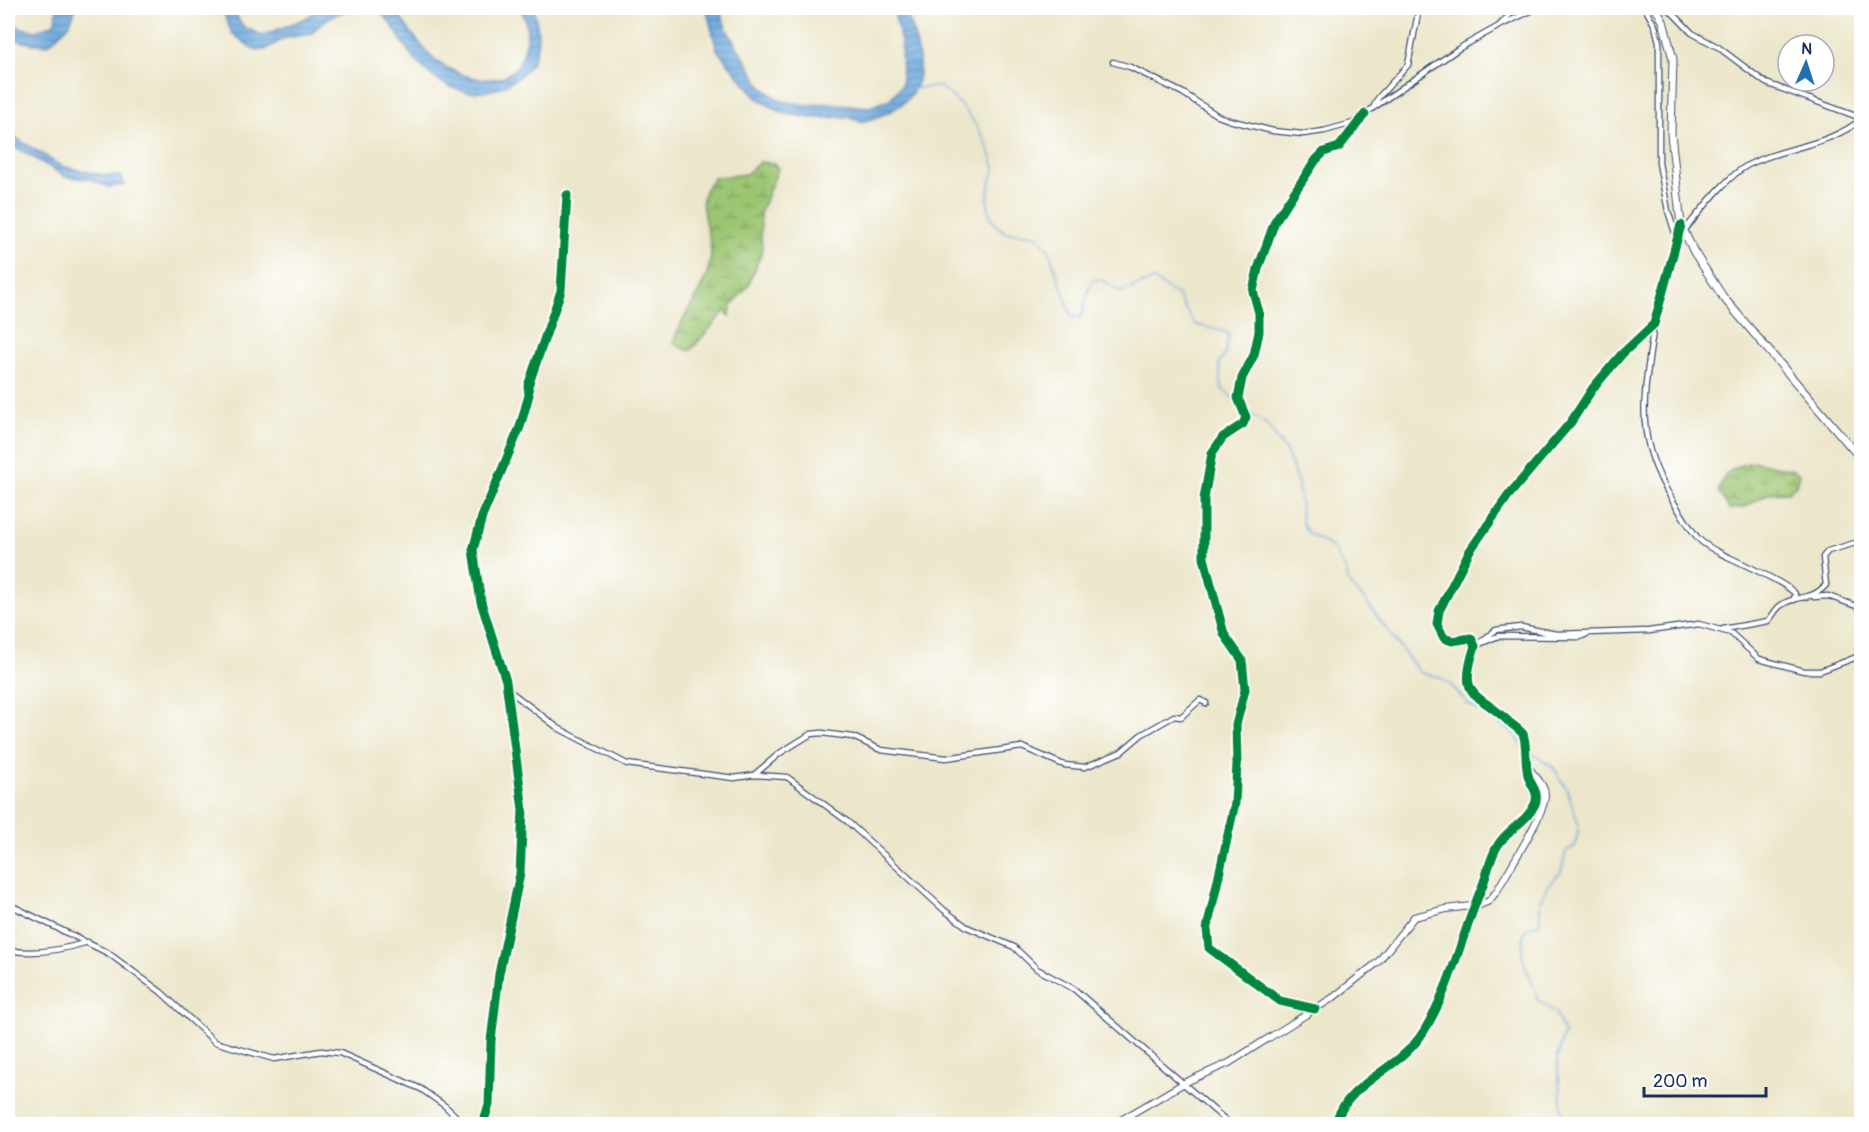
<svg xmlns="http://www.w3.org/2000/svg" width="1869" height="1132" viewBox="0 0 1869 1132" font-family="Pangolin,sans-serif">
	<defs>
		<pattern id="wetland-marsh" width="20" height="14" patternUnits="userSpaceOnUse" patternTransform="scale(1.5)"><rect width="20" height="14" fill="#9dc672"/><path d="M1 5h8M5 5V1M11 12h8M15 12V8" fill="none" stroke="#7fa161"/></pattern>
		<pattern id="water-rules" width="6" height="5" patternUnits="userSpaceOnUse" patternTransform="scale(1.5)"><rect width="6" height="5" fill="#69a6db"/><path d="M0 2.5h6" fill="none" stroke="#5688b5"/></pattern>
	</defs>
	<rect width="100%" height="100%" fill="#fff"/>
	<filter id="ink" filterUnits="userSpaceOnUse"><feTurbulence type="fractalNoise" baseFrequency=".0167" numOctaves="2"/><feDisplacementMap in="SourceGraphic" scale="12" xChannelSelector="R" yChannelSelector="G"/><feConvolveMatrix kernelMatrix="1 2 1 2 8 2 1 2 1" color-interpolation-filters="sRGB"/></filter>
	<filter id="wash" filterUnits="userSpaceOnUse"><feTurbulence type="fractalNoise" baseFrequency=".008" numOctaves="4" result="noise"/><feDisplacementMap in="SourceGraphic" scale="24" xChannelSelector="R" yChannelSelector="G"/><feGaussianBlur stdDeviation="1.35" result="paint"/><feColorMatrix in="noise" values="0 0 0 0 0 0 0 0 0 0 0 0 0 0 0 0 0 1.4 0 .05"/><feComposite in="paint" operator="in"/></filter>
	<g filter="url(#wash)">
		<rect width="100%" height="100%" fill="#ece6ca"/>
		<g fill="url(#wetland-marsh)" stroke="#5c7a68" stroke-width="1.5">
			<path d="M760,162l14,1 4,6 -18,44 2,39 -14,34 -17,20 -1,10 -5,-5 -34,39h-4l-14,-7c9,-30 37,-58 38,-90 0,-27 -21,-52 3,-75l32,-4z"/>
			<path d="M1756,462l38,8 5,4 -3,11 -8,7 -19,1 -24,14 -16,2 -10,-18c3,-19 19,-27 37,-29z"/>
		</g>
		<g fill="url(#water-rules)" stroke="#426a9c" stroke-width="1.5">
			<path d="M8,8l10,19 18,4 19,-8 2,-15h19l-7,17 -21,20c-29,-1 -44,-5 -40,-37z"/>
			<path d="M221,8h15l2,11 6,8 16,7h7l39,-16 14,-10h74c9,15 35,50 50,58 31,18 73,23 81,-19 4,-15 2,-26 -5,-39h14c6,26 8,52 -17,70 -40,28 -76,13 -106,-23 -11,-14 -19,-35 -33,-44 -25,-7 -51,3 -67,23l-26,4 -20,12h-11l-22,-17z"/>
			<path d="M706,8h13l8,22 35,57 19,14 28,4 21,-2 39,4 20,-7 13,-15 -1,-43 -8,-34h12c22,59 27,96 -44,114l-11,-5 -40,1 -28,-5 -24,-14 -41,-49z"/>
			<path d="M8,133l53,33 43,9 17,1 4,9 -17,2 -19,-8 -23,-2 -42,-25 -16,-7z"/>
		</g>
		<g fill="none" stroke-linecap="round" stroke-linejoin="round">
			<g stroke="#69a6db" stroke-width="1.5">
				<path d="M916,88l24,-1c26,18 47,50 55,81 -8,22 -14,49 10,64l31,3 12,13 24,69h9l11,-37h10l18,12 34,-12 24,16 16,28 35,9 -4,22 -6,8 3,26 15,12"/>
				<path d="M1247,411l19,13 21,29 11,31 4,39 6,10 25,15 13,23 3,13 15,15 43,57 13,17 19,4 12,8 17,19 43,26 11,14"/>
				<path d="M1526,746l7,8 20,13 14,22 12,37 -4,20 -9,5 -5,21 -11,11 -10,17v23c-4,2 -10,3 -13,6 -4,3 -4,9 -4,14 -4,25 12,34 14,56l19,14 8,20 -7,25 6,66"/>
			</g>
		</g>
	</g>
	<g filter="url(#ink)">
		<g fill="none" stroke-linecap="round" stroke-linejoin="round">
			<defs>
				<g id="street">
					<path d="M1645,8l10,18 4,16v121l9,48 8,25"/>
					<path d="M1668,8l24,25 26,14 48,36 95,35 1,-2"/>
					<path d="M1501,25l36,-17"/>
					<path d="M1113,62l17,5 53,26 35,23 11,4 44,11 30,3 21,-3 29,-8 20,-15 5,-10 30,-33 11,-57"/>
					<path d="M1373,108l85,-59 41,-23 17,-18"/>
					<path d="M1684,231c15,-18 43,-55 64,-66 37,-19 79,-18 114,-46"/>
					<path d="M1654,324c-11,80 -22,117 26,188 17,25 15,29 44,43 13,6 66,30 71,39l-1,6"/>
					<path d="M1814,597l14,-1 34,12"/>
					<path d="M1723,629l45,-8c4,-4 7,-11 12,-15 17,-13 29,-3 46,-21l-3,-28 5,-6 34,-10"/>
					<path d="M1589,633l-9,4 -82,-1 -23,10 21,-16 25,-3 35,7 93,-3 50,-7 32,9 28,26 45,12h16l42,-16"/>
					<path d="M507,689l51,39 69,36 107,14 20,-3 33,2 61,45 96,88 23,17 47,20 23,22 37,20 156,135"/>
					<path d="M754,775l26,-22 31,-19 11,-1 31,4 28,13 65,8 76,-11 42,18 21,2 36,-15 20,-17 33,-19 7,1 19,-17 6,3"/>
					<path d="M8,904l100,49 53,39 54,50 59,17 47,-8 19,2 81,36 24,17 19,18"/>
					<path d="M8,950c27,5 54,0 80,-8"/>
					<path d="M1315,1009l-35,-8 -71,-53 -2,-19 28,-126 2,-40 -1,-38 9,-35 -3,-30 -18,-26 -20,-76v-59l8,-46 11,-16 20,-13 3,-7 -8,-19 4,-20 12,-23 5,-23v-19l-6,-22 5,-22 17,-48 41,-61 8,-8 15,-5 26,-33"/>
					<path d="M483,1124l6,-19 2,-64 8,-67 21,-100 3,-64 -17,-129 -25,-79 -8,-52 9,-33 38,-90 9,-32 -1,-9 33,-95 6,-96"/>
					<path d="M1335,1124l6,-18 13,-15 50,-35 20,-25 24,-54 51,-134 27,-25 10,-15 -1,-13 -7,-13 -1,-11"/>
				</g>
				<path id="secondary" d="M1114,1124l72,-42 43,-19 105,-66 44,-35 36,-45 32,-8 34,-4 9,-4 8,-10c11,-21 47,-75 48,-95 1,-12 -14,-22 -18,-32 -4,-10 0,-24 -6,-32 -30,-37 -66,-23 -46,-86l-4,-8 -19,3 -8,-3 -7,-14 2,-13 30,-59 39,-56 63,-74 22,-34 29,-34 32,-30 27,-99"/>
				<path id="primary" d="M1656,8l7,13 10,38 -2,75 10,91 13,27 29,45 139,163"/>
			</defs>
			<use href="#street" stroke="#3a4a6e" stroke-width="7"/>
			<use href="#secondary" stroke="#3a4a6e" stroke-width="8"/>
			<use href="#primary" stroke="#3a4a6e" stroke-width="9"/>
			<use href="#street" stroke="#fff" stroke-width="4.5"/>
			<use href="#secondary" stroke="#fff" stroke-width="6"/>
			<use href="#primary" stroke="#fff" stroke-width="7"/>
			<defs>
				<g id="cycleway">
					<path d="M1315,1009l-35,-8 -71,-53 -2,-19 28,-126 2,-40 -1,-38 9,-35 -3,-30 -18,-26 -20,-76v-59l8,-46 11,-16 20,-13 3,-7 -8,-19 4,-20 12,-23 5,-23v-19l-6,-22 5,-22 17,-48 41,-61 8,-8 15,-5 26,-33"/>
					<path d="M483,1124l6,-19 2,-64 8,-67 21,-100 3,-64 -17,-129 -25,-79 -8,-52 9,-33 38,-90 9,-32 -1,-9 33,-95 6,-96"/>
					<path d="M1335,1124c15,-46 63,-51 89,-93 27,-44 38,-97 58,-144 6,-14 8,-30 16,-42 10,-16 29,-23 37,-41 5,-12 -5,-19 -7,-29 -3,-10 -1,-33 -5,-41 -3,-4 -10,-9 -14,-12 -32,-31 -52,-22 -34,-76l-4,-8 -19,3 -8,-3 -7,-14 2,-13 30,-59 39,-56 63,-74 22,-34 29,-34 32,-30 27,-99"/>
				</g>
			</defs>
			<use href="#cycleway" stroke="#fff" stroke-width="13"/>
			<use href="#cycleway" stroke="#00873e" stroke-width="9"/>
		</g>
	</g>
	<rect width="1869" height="1132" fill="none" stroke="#fff" stroke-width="30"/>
	<g transform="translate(1806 63) rotate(3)"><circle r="28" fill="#ffffff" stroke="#a4acbf" stroke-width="1.5"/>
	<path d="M0-4.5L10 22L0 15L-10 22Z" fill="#1f6fb2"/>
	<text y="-9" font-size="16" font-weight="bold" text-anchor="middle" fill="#1b2f5e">N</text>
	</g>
	<path d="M1644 1087v9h122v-9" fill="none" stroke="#1b2f5e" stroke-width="3"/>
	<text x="1653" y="1087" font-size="18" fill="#1b2f5e" stroke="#ffffff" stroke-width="4.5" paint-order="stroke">200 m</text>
</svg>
